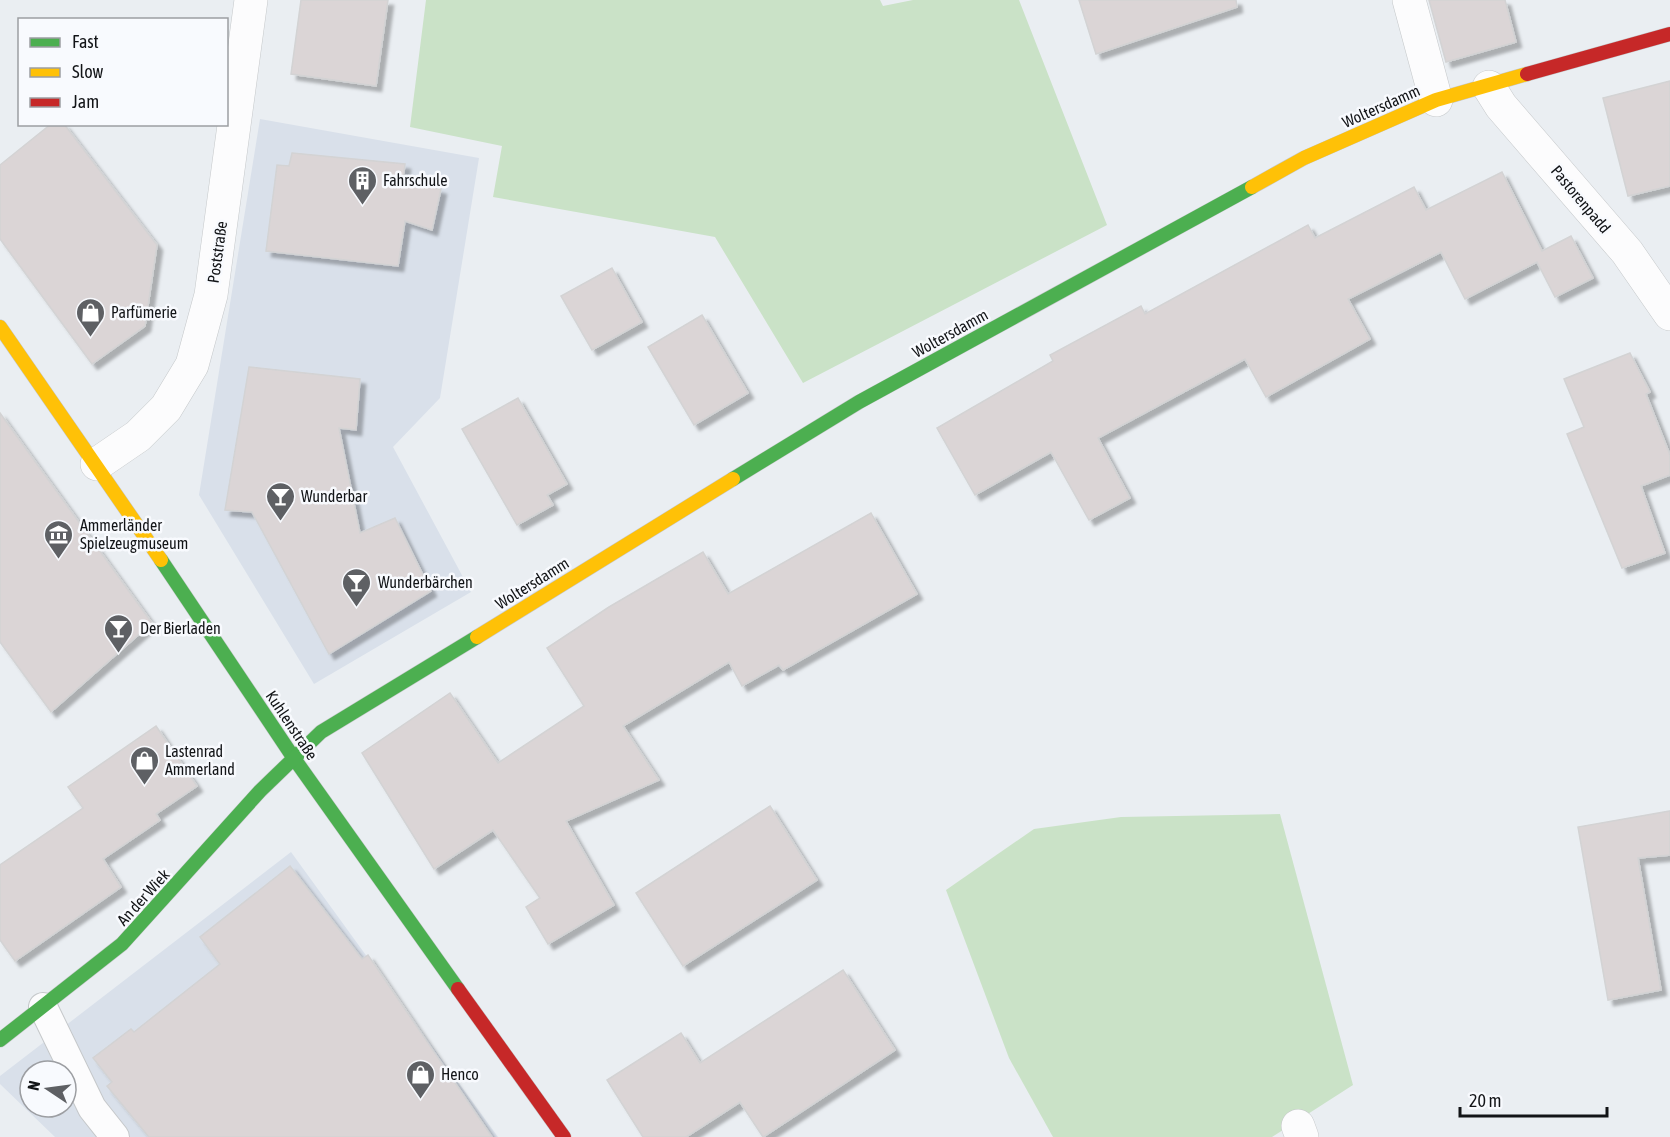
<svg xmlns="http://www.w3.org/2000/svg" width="1670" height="1137" viewBox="0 0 1670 1137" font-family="'Asap Condensed',sans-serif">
	<defs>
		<filter id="shadow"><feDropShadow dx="5.5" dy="5.5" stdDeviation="1.5" flood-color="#0004"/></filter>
	</defs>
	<rect width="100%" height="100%" fill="#eaeef2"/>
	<g fill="#d9e0ea" fill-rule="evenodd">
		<path d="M260,119l219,39 -39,240 -47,49 78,145 -157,92 -115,-189z"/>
		<path d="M291,852l207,285h-443l-55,-53v-8zM30,1071h36v36h-36z"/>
	</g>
	<g fill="#cae2c7">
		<path d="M426,0h454l3,6 30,-6h106l88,225 -304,158 -88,-146 -222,-40 9,-51 -92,-19z"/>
		<path d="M1280,814l73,271 -81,52h-219l-44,-79 -63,-168 88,-61 87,-12z"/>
	</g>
	<g fill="#dbd5d6" stroke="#d3d3d4" stroke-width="1.5" filter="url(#shadow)">
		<path d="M301,0h87l-12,86 -85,-12z"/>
		<path d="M1079,0h157l1,7 -141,47z"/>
		<path d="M1429,0h76l11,42 -70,20z"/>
		<path d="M1670,81v105l-42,10 -25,-98z"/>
		<path d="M51,124h13l93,121 -12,81 -53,38 -92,-125v-74z"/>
		<path d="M292,153l113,11 -2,16 38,9 -9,41 -27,-9 -7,45 -132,-15 11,-86 12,1z"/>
		<path d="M1502,172l40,79 29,-15 22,42 -38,19 -18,-35 -72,37 -24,-47 -93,47 22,40 -104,58 -21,-38 -147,79 32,60 -41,22 -38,-68 -76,43 -38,-67 116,-67 -3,-6 91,-49 4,8 163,-89 7,13 99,-51 12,23z"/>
		<path d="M612,268l30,54 -50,28 -31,-54z"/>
		<path d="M702,315l46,78 -54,32 -46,-78z"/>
		<path d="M1630,353l20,39 -4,2 24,61v20l-29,11 24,67 -43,15 -55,-134 17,-7 -20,-48z"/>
		<path d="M249,367l111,12 -4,51 -17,-2 21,105 35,-15 36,73 -102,63 -77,-142 -27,-2z"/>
		<path d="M518,398l49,86 -20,11 6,10 -36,20 -55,-96z"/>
		<path d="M0,413l152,210 -101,89 -51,-70z"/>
		<path d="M871,513l46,81 -134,76 -4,-5 -37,21 -13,-24 -106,64 36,54 -93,41 48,84 -66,39 -22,-37 14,-9 -47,-68 -59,39 -72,-116 88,-60 48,70 86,-57 -37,-58 62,-41 94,-55 25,42z"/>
		<path d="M156,726l41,60 -41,28 4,6 -57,39 18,28 -106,74 -15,-21v-75l83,-57 -15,-21z"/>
		<path d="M770,806l47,74 -134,86 -47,-73z"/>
		<path d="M1670,811v44l-32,3 23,132 -53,10 -30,-173z"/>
		<path d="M290,866l72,93 6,-4 124,182h-343l-42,-51 5,-4 -19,-24 38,-29 3,3 86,-68 -20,-27z"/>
		<path d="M843,970l52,80 -132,87 -23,-35 -54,35h-43l-36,-57 74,-47 19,30z"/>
	</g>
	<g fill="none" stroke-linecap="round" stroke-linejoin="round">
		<defs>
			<path id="lane" d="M43,1007l49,101 23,29"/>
			<g id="street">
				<path d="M1409,0l27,100"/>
				<path d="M1489,87l12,19 126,146 43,62"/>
				<path d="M97,464l41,-28 28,-28 26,-43 19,-70 40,-295"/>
				<path d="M1298,1126l4,11"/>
			</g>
			<g id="fast">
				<path d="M733,479l126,-77 393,-215"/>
				<path d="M161,560l132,197 165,232"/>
				<path d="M0,1040l122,-96 138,-153 61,-59 156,-95"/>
			</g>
			<g id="slow">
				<path d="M1252,187l52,-29 132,-58 91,-26"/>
				<path d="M0,327l161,233"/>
				<path d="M477,637l256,-158"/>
			</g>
			<g id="jam">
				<path d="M1527,74l143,-40"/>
				<path d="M458,989l106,148"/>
			</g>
		</defs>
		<use href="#lane" stroke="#c5c8ca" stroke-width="30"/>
		<use href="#street" stroke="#c5c8ca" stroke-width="34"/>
		<use href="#fast" stroke="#c5c8ca" stroke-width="15"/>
		<use href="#slow" stroke="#c5c8ca" stroke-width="15"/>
		<use href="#jam" stroke="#c5c8ca" stroke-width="15"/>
		<use href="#lane" stroke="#fcfcfd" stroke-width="28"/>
		<use href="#street" stroke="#fcfcfd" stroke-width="33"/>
		<use href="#fast" stroke="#4caf50" stroke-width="14"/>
		<use href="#slow" stroke="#ffc107" stroke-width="14"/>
		<use href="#jam" stroke="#c62828" stroke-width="14"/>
	</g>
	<defs>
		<symbol id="building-pin" viewBox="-11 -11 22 30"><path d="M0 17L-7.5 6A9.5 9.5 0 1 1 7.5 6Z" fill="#5e6064" stroke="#f8fafe"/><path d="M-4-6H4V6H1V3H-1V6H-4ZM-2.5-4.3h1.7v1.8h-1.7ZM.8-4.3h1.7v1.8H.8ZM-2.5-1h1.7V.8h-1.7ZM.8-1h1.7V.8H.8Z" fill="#fff"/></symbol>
		<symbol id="shop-pin" viewBox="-11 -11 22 30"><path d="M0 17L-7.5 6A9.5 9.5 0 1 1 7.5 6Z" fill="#5e6064" stroke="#f8fafe"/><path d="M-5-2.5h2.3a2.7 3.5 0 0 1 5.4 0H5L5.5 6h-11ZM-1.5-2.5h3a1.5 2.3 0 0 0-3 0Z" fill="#fff"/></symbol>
		<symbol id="bar-pin" viewBox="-11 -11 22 30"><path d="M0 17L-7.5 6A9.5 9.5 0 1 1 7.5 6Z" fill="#5e6064" stroke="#f8fafe"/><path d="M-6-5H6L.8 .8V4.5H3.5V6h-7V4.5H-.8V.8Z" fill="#fff"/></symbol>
		<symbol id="museum-pin" viewBox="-11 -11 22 30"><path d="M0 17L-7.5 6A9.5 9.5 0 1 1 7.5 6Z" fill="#5e6064" stroke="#f8fafe"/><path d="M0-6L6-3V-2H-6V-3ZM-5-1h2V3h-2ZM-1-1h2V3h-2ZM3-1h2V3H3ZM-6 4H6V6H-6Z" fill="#fff"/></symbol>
	</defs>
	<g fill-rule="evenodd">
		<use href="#building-pin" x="346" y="164" width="33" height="45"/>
		<use href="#shop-pin" x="74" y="296" width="33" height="45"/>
		<use href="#bar-pin" x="264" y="480" width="33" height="45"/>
		<use href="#museum-pin" x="42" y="518" width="33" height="45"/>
		<use href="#bar-pin" x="340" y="566" width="33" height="45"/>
		<use href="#bar-pin" x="102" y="612" width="33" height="45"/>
		<use href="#shop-pin" x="128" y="744" width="33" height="45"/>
		<use href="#shop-pin" x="404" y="1058" width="33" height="45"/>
	</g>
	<g text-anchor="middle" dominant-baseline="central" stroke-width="5" stroke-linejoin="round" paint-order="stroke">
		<g font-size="16" fill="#121417" stroke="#f8fafe">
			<text transform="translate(1381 106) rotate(-24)">Woltersdamm</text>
			<text transform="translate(1581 199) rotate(50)">Pastorenpadd</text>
			<text transform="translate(217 252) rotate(-82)">Poststraße</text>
			<text transform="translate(950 333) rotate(-29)">Woltersdamm</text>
			<text transform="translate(532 583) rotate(-32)">Woltersdamm</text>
			<text transform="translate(292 725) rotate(56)">Kuhlenstraße</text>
			<text transform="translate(143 897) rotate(-48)">An der Wiek</text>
		</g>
		<g font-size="16" fill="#121417" stroke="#f8fafe" text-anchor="start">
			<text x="383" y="180">Fahrschule</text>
			<text x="111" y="312">Parfümerie</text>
			<text x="301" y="496">Wunderbar</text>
			<text x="80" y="525">Ammerländer<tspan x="80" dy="18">Spielzeugmuseum</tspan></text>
			<text x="378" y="582">Wunderbärchen</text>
			<text x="140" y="628">Der Bierladen</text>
			<text x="165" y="751">Lastenrad<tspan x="165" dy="18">Ammerland</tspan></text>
			<text x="441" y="1074">Henco</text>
		</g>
	</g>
	<rect x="18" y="18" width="210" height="108" fill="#f8fafe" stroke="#9c9ea2" stroke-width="1.5"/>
	<rect x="30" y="38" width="30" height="9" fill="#4caf50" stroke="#9c9ea2" stroke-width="1.5"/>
	<text x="72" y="48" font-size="18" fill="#121417">Fast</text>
	<rect x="30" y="68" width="30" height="9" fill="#ffc107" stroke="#9c9ea2" stroke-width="1.5"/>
	<text x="72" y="78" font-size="18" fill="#121417">Slow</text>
	<rect x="30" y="98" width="30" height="9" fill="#c62828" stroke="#9c9ea2" stroke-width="1.5"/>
	<text x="72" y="108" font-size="18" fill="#121417">Jam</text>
	<g transform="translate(48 1089) rotate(283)"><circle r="28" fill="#f8fafe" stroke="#9c9ea2" stroke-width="1.5"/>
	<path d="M0-4.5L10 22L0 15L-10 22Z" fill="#5e6064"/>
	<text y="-9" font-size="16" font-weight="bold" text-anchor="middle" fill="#121417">N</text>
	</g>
	<path d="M1460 1107v9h147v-9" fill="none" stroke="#121417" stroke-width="3"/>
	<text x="1469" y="1107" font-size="18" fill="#121417" stroke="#f8fafe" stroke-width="4.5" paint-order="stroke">20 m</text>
</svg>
